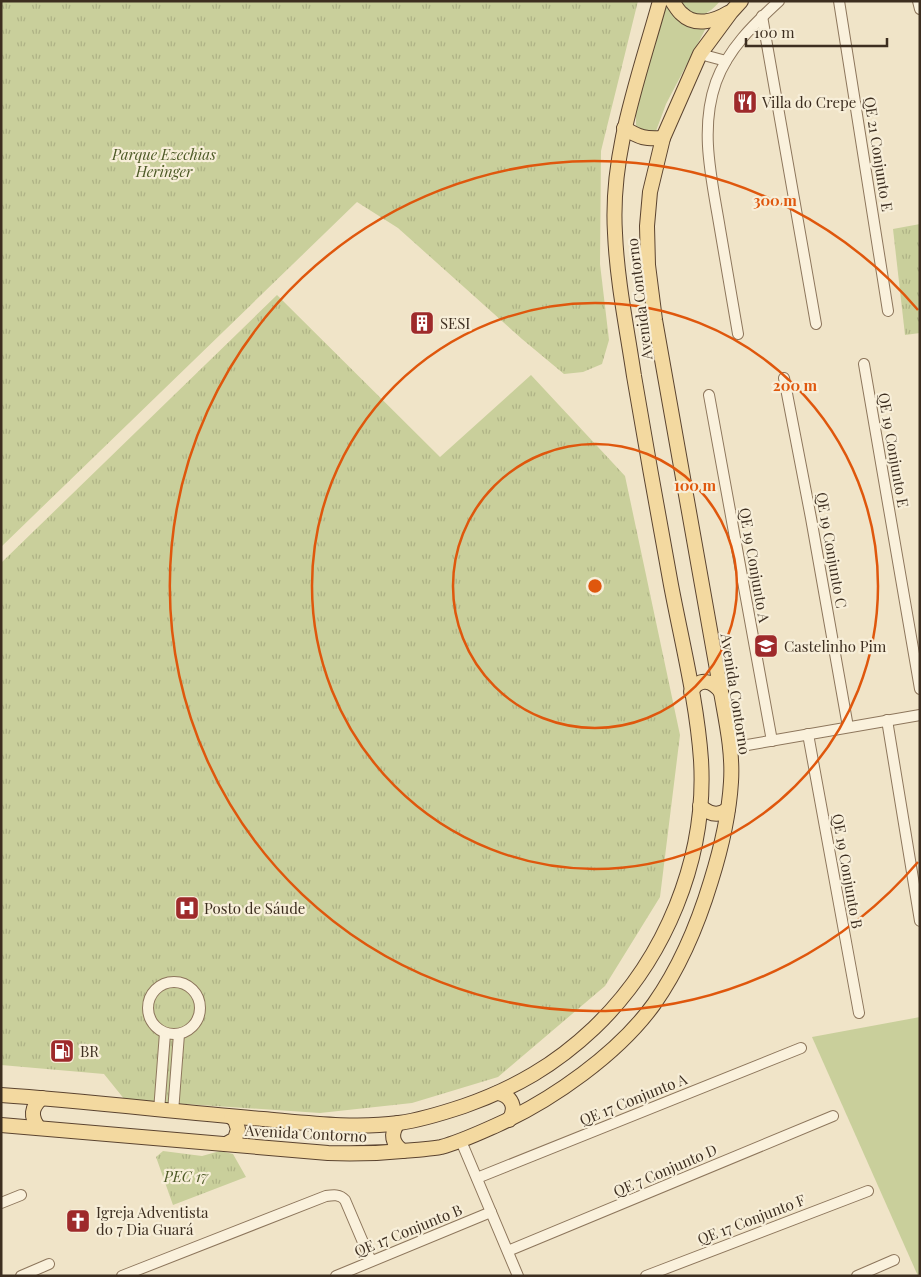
<svg xmlns="http://www.w3.org/2000/svg" width="921" height="1277" viewBox="0 0 921 1277" font-family="'Playfair Display',serif">
	<defs>
		<pattern id="park-tufts" width="24" height="20" patternUnits="userSpaceOnUse" patternTransform="scale(1.25)"><rect width="24" height="20" fill="#c9cf9b"/><path d="M3 7l-1-3M5 7V3M7 7l1-3M15 17l-1-3M17 17v-4M19 17l1-3" fill="none" stroke="#aeb285"/></pattern>
	</defs>
	<rect width="100%" height="100%" fill="#f0e4c8"/>
	<g fill="#c9cf9b">
		<path d="M678,1h42c-15,18 -27,19 -42,0z"/>
		<path d="M665,3c14,21 18,20 42,23l-41,78 -10,27 -6,3 -12,-4 -2,-5v-12z"/>
		<path d="M920,1017v259h-2l-106,-239z"/>
	</g>
	<g fill="url(#park-tufts)">
		<path d="M1,1h637l-37,150 -1,113 9,76 -7,24 -19,8 -19,2 -42,-35 -124,-111 -41,-26 -356,345z"/>
		<path d="M920,224v109l-15,2 -12,-106z"/>
		<path d="M277,295l163,162 91,-82 94,101 55,259 -20,162 -55,89 -107,91 -86,26 -92,10 -195,-13 -21,-26 -103,-9v-502z"/>
		<path d="M163,1151l39,5 18,-5 13,3 13,23 -73,28 -17,-48z"/>
	</g>
	<g fill="none" stroke-linecap="round" stroke-linejoin="round">
		<defs>
			<g id="minor">
				<path d="M839,1l49,310"/>
				<path d="M918,1l2,8"/>
				<path d="M762,16l54,308"/>
				<path d="M700,54l26,7"/>
				<path d="M738,334c-6,-35 -12,-70 -18,-105 -8,-49 -21,-99 -4,-147 12,-33 38,-58 63,-81"/>
				<path d="M864,364l56,325"/>
				<path d="M784,378l27,140 37,209"/>
				<path d="M709,395l63,346"/>
				<path d="M887,720l33,201"/>
				<path d="M808,734l51,279"/>
				<path d="M730,748l190,-33"/>
				<circle cx="174" cy="1008" r="26"/>
				<path d="M159,1111l6,-78"/>
				<path d="M173,1112l6,-78"/>
				<path d="M461,1141l57,135"/>
				<path d="M477,1178l324,-130"/>
				<path d="M1,1203l20,-8"/>
				<path d="M508,1251l325,-135"/>
				<path d="M21,1276l28,-12"/>
				<path d="M122,1276l204,-80c7,-1 14,-2 19,4l26,61"/>
				<path d="M336,1276l155,-64"/>
				<path d="M646,1276l222,-85"/>
				<path d="M857,1276l37,-16"/>
			</g>
			<g id="major">
				<path d="M672,1c3,4 6,10 10,13 13,13 33,7 46,-1"/>
				<path d="M624,128c16,10 21,11 39,10"/>
				<path d="M691,692c8,-15 21,-12 30,0"/>
				<path d="M700,806c9,8 18,11 28,3"/>
				<path d="M498,1093c14,3 19,15 11,27"/>
				<path d="M1,1095c88,6 175,17 262,24 45,4 91,10 136,4 22,-3 44,-10 65,-17 51,-18 91,-41 130,-78 71,-68 113,-169 107,-268 -4,-58 -19,-117 -30,-175 -13,-70 -25,-139 -37,-209 -7,-47 -17,-95 -19,-143 -5,-80 24,-156 45,-232"/>
				<path d="M398,1123c-8,11 -6,21 5,28"/>
				<path d="M1,1125l327,28c29,1 58,0 87,-3 8,-1 17,-1 26,-3 19,-5 38,-14 56,-22 55,-25 121,-71 157,-121 26,-37 44,-80 57,-123 10,-32 18,-66 20,-99 2,-31 -5,-61 -10,-90l-66,-372 -7,-55 -1,-39 3,-34 13,-54 37,-84 31,-42 10,-11"/>
				<path d="M39,1128c-9,-11 -8,-21 3,-30"/>
				<path d="M226,1144l9,-5 3,-10 -3,-9 -4,-3"/>
			</g>
		</defs>
		<use href="#minor" stroke="#8d765c" stroke-width="12"/>
		<use href="#major" stroke="#5b4430" stroke-width="16"/>
		<use href="#minor" stroke="#faf1dc" stroke-width="10"/>
		<use href="#major" stroke="#f3d9a0" stroke-width="14"/>
	</g>
	<g fill="none" stroke="#df570d" stroke-width="2.5">
		<circle cx="595" cy="586" r="142"/>
		<circle cx="595" cy="586" r="283"/>
		<path d="M918 862A425 425 0 1 1 918 310"/>
	</g>
	<defs>
		<symbol id="restaurant-square" viewBox="-11 -11 22 22"><rect x="-9" y="-9" width="18" height="18" rx="4" fill="#9e2a2b" stroke="#f7eed8"/><path d="M-5-6h1v4h1v-4h1v4h1v-4h1v5L-1.5 .5V6h-2V.5L-5-1ZM5-6V6H3V1.5H1.5Q1.5-4 5-6Z" fill="#fff"/></symbol>
		<symbol id="building-square" viewBox="-11 -11 22 22"><rect x="-9" y="-9" width="18" height="18" rx="4" fill="#9e2a2b" stroke="#f7eed8"/><path d="M-4-6H4V6H1V3H-1V6H-4ZM-2.5-4.3h1.7v1.8h-1.7ZM.8-4.3h1.7v1.8H.8ZM-2.5-1h1.7V.8h-1.7ZM.8-1h1.7V.8H.8Z" fill="#fff"/></symbol>
		<symbol id="school-square" viewBox="-11 -11 22 22"><rect x="-9" y="-9" width="18" height="18" rx="4" fill="#9e2a2b" stroke="#f7eed8"/><path d="M0-5L7-2L0 1L-7-2ZM-4 1L0 2.5L4 1V4Q0 6-4 4Z" fill="#fff"/></symbol>
		<symbol id="hospital-square" viewBox="-11 -11 22 22"><rect x="-9" y="-9" width="18" height="18" rx="4" fill="#9e2a2b" stroke="#f7eed8"/><path d="M-5-5h3v3.5h4V-5h3V5h-3V1.5h-4V5h-3Z" fill="#fff"/></symbol>
		<symbol id="fuel-square" viewBox="-11 -11 22 22"><rect x="-9" y="-9" width="18" height="18" rx="4" fill="#9e2a2b" stroke="#f7eed8"/><path d="M-5.5-6h7V0h2V4h1.3V-2.5L3-4.5l.8-.8L6-3V5H2.5V1h-1V6h-7ZM-4.2-4.7v3.2H.2V-4.7Z" fill="#fff"/></symbol>
		<symbol id="church-square" viewBox="-11 -11 22 22"><rect x="-9" y="-9" width="18" height="18" rx="4" fill="#9e2a2b" stroke="#f7eed8"/><path d="M-1.2-6h2.4v3.5h3.3v2.4h-3.3V6h-2.4V-.1h-3.3v-2.4h3.3Z" fill="#fff"/></symbol>
	</defs>
	<g fill-rule="evenodd">
		<use href="#restaurant-square" x="731" y="88" width="28" height="28"/>
		<use href="#building-square" x="408" y="309" width="28" height="28"/>
		<use href="#school-square" x="752" y="632" width="28" height="28"/>
		<use href="#hospital-square" x="173" y="894" width="28" height="28"/>
		<use href="#fuel-square" x="48" y="1037" width="28" height="28"/>
		<use href="#church-square" x="64" y="1207" width="28" height="28"/>
	</g>
	<g text-anchor="middle" dominant-baseline="central" stroke-width="4.5" stroke-linejoin="round" paint-order="stroke">
		<g font-size="15" fill="#3d2e20" stroke="#f7eed8" text-anchor="start">
			<text x="762" y="102">Villa do Crepe</text>
			<text x="440" y="323">SESI</text>
			<text x="784" y="646">Castelinho Pim</text>
			<text x="204" y="908">Posto de Sáude</text>
			<text x="80" y="1051">BR</text>
			<text x="96" y="1212">Igreja Adventista<tspan x="96" dy="17">do 7 Dia Guará</tspan></text>
		</g>
		<g font-size="15" font-style="italic" fill="#4d5a26" stroke="#f7eed8">
			<text x="164" y="154">Parque Ezechias<tspan x="164" dy="17">Heringer</tspan></text>
			<text x="186" y="1176">PEC 17</text>
		</g>
		<g font-size="15" fill="#3d2e20" stroke="#f7eed8">
			<text transform="translate(879 154) rotate(81)">QE 21 Conjunto E</text>
			<text transform="translate(639 299) rotate(-97)">Avenida Contorno</text>
			<text transform="translate(894 450) rotate(80)">QE 19 Conjunto E</text>
			<text transform="translate(832 550) rotate(80)">QE 19 Conjunto C</text>
			<text transform="translate(755 565) rotate(80)">QE 19 Conjunto A</text>
			<text transform="translate(736 694) rotate(81)">Avenida Contorno</text>
			<text transform="translate(848 871) rotate(80)">QE 19 Conjunto B</text>
			<text transform="translate(633 1099) rotate(-22)">QE 17 Conjunto A</text>
			<text transform="translate(306 1133) rotate(3)">Avenida Contorno</text>
			<text transform="translate(665 1170) rotate(-23)">QE 7 Conjunto D</text>
			<text transform="translate(751 1219) rotate(-21)">QE 17 Conjunto F</text>
			<text transform="translate(408 1230) rotate(-22)">QE 17 Conjunto B</text>
		</g>
	</g>
	<circle cx="595" cy="586" r="8" fill="#df570d" stroke="#f7eed8" stroke-width="2.5"/>
	<g font-size="15" text-anchor="middle" font-weight="bold" fill="#df570d" stroke="#f7eed8" stroke-width="4.5" stroke-linejoin="round" paint-order="stroke">
		<text x="775" y="206">300 m</text>
		<text x="795" y="391">200 m</text>
		<text x="695" y="491">100 m</text>
	</g>
	<rect width="921" height="1277" fill="none" stroke="#3d2e20" stroke-width="5"/>
	<path d="M746 38v8h141v-8" fill="none" stroke="#3d2e20" stroke-width="2.5"/>
	<text x="754" y="38" font-size="15" fill="#3d2e20" stroke="#f7eed8" stroke-width="4" paint-order="stroke">100 m</text>
</svg>
